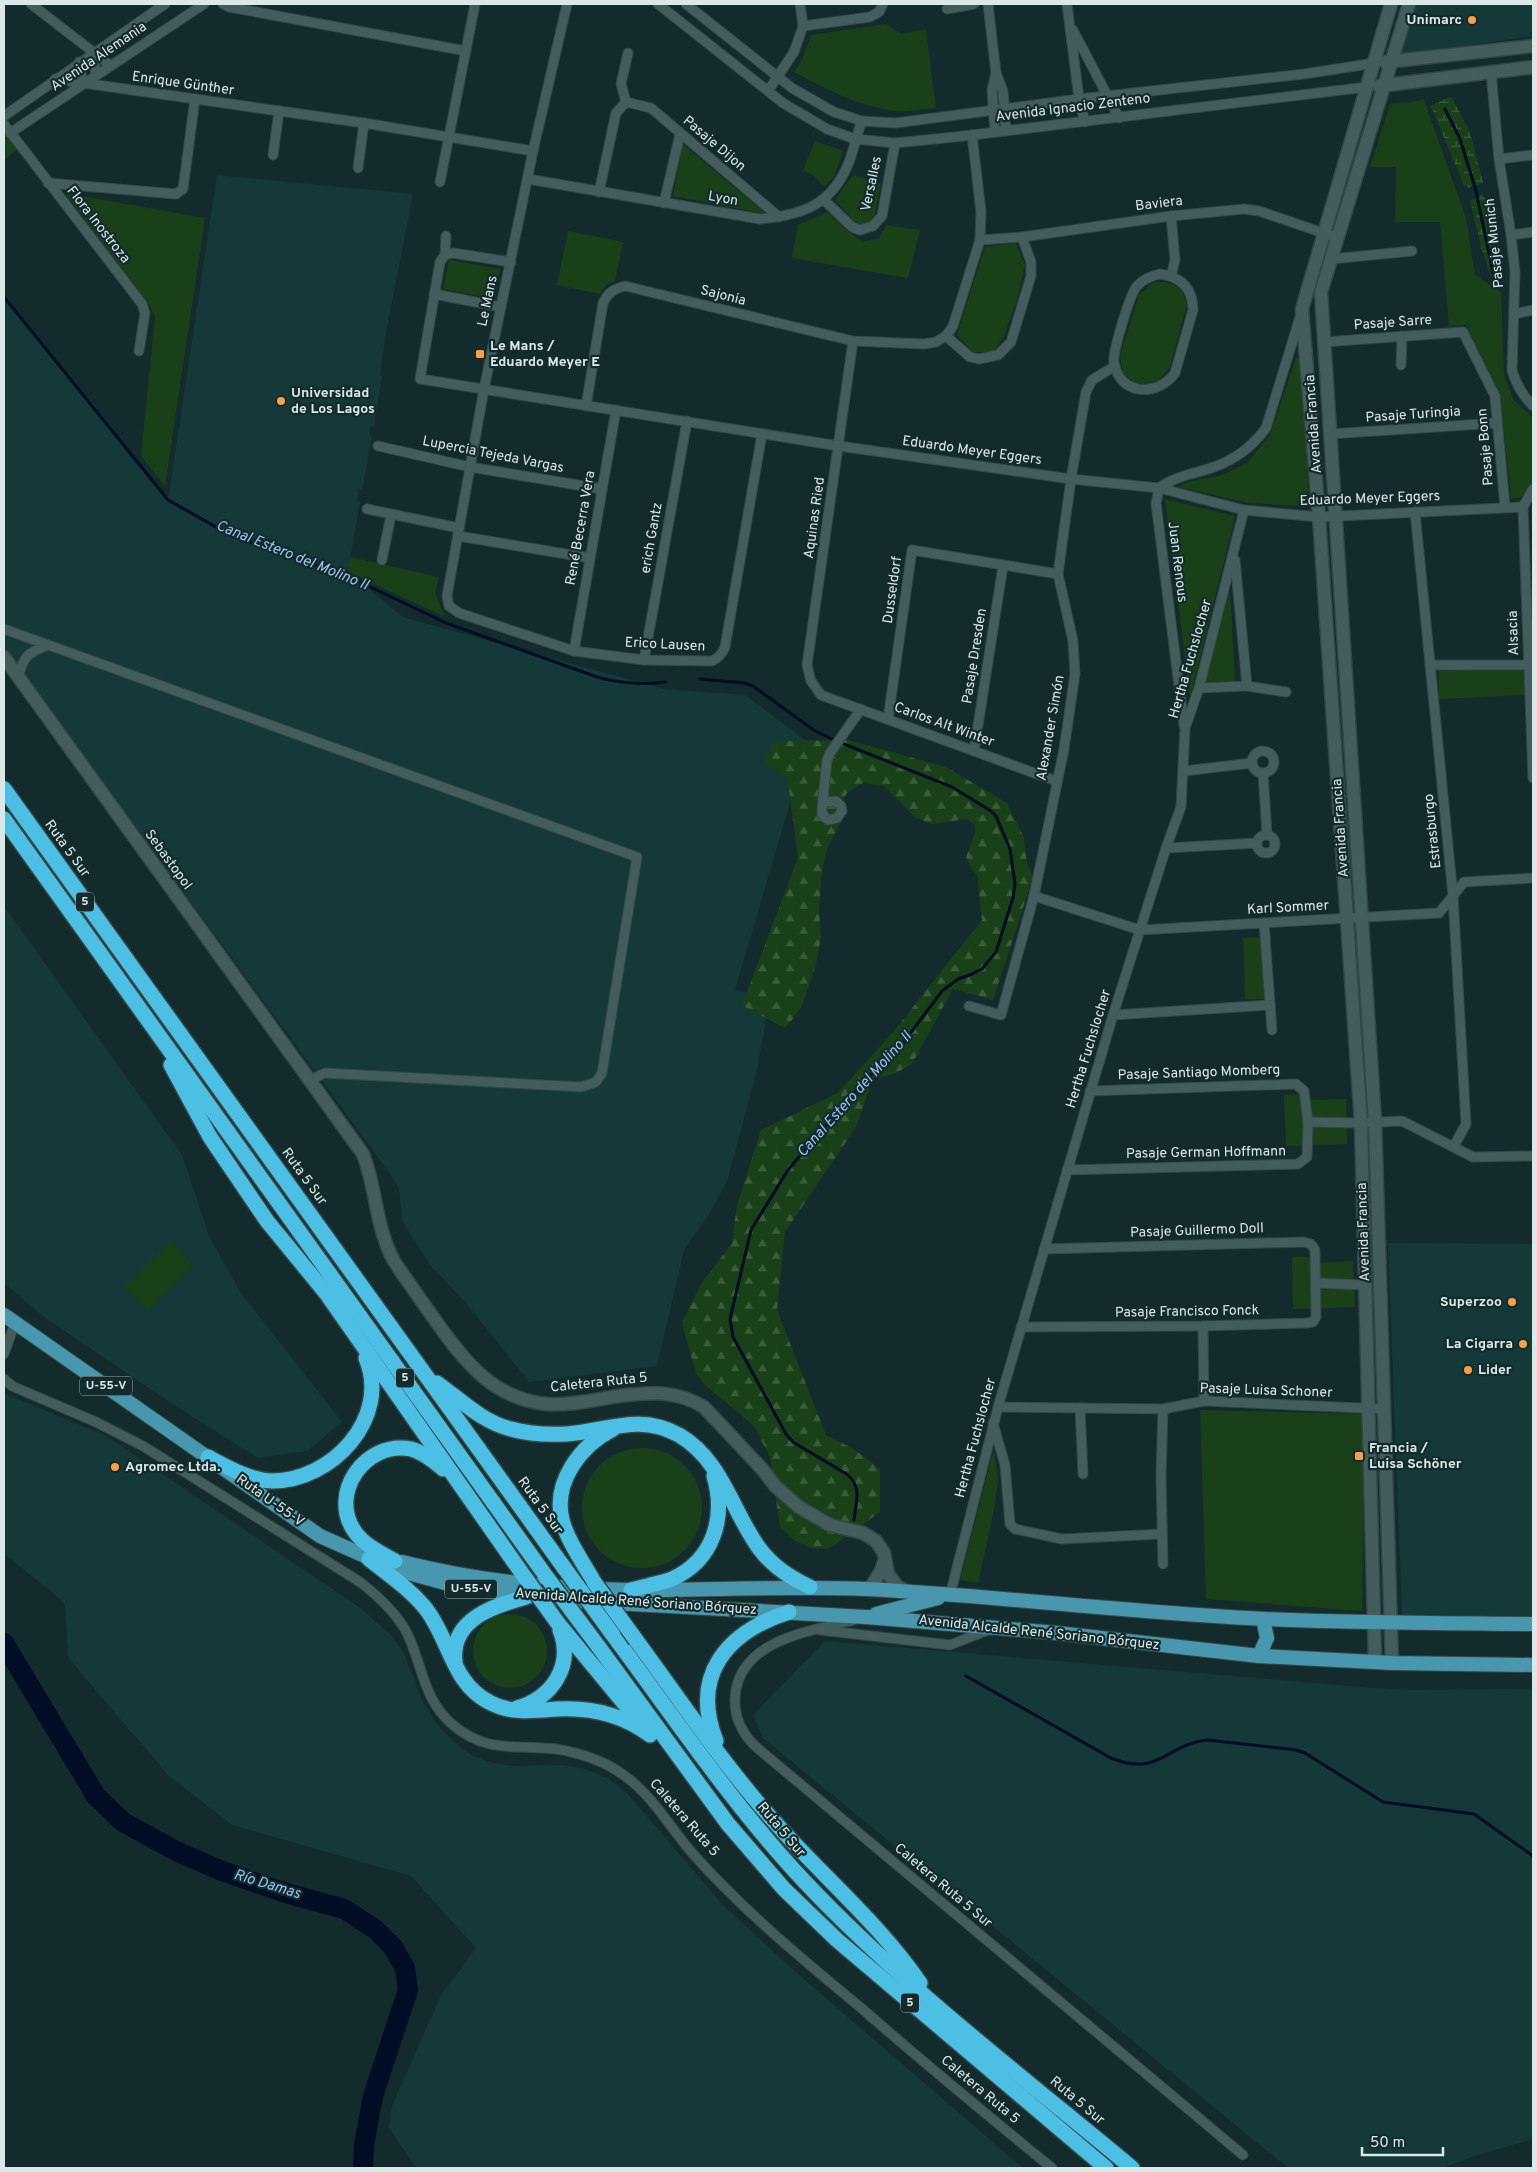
<svg xmlns="http://www.w3.org/2000/svg" width="1537" height="2172" viewBox="0 0 1537 2172" font-family="Overpass,sans-serif">
	<defs>
		<pattern id="forest-firs" width="22" height="20" patternUnits="userSpaceOnUse" patternTransform="scale(1.25)"><rect width="22" height="20" fill="#1a4019"/><path d="M5 1l3.5 6h-7zM16 11l3.5 6h-7z" fill="#3b5c3a"/></pattern>
		<pattern id="wetland-marsh" width="20" height="14" patternUnits="userSpaceOnUse" patternTransform="scale(1.25)"><rect width="20" height="14" fill="#1a4019"/><path d="M1 5h8M5 5V1M11 12h8M15 12V8" fill="none" stroke="#3b5c3a"/></pattern>
	</defs>
	<rect width="100%" height="100%" fill="#132b2c"/>
	<g fill="#153839">
		<path d="M1415,4h118v32l-134,19z"/>
		<path d="M217,175l196,19 -28,144 -5,37 2,1 -8,50h-4l-1,9 3,1 -10,54 -4,-1 -1,12 3,1 -12,70 55,45 261,72 81,6 63,47 -73,248 35,7 -13,73 -30,112 -21,37 -22,31 -27,116 -128,16 -63,-79 -36,-38 -28,-44 -3,-33 -11,-17 -384,-524v-353l39,51 53,62 72,93z"/>
		<path d="M4,906l178,249 27,81 32,57 101,129 -35,29 -49,7 -87,-55 -127,-86 -40,-34z"/>
		<path d="M1388,1243l145,1v372l-131,-1z"/>
		<path d="M4,1393l102,43 256,173 29,26 13,18 18,47 14,23 18,19 19,14 20,7 20,3 50,-1 19,3 25,10 20,15 97,113 67,62 232,200h-607l-27,-40 3,-22 49,-111 35,-47 -65,-72 -179,-51 -63,-49 -89,-104 -12,-15 -3,-52 -8,-9 -53,-42z"/>
		<path d="M825,1641l548,47 38,2 122,-1v450l-58,17 -32,12h-155l-525,-430 -10,-23z"/>
	</g>
	<g fill="#1a4019">
		<path d="M886,24l16,10 24,-5 10,79c-13,1 -27,4 -40,3 -36,-4 -70,-22 -102,-39l8,-12 9,-25z"/>
		<path d="M1424,100l42,118 9,57 26,17 3,82 9,25 20,19v62l-10,17 -12,2 -11,-106 -34,-68 -17,1 -9,-104h-45l1,-55h-26l20,-63z"/>
		<path d="M4,128l15,20 -15,12z"/>
		<path d="M815,141l28,10 -9,26 -9,10 -12,-12 -10,-5z"/>
		<path d="M683,144l83,70 -93,-18z"/>
		<path d="M853,175l28,8 -6,30 -4,9 -10,3 -9,-6 -17,-19z"/>
		<path d="M65,193l140,25 -40,268 -24,-30 14,-139 -5,-11z"/>
		<path d="M827,212l19,18 17,12 16,-4 8,-13 33,5 -12,48 -116,-20 6,-33z"/>
		<path d="M568,231l55,11 -8,39 -9,4 -6,9 -43,-9z"/>
		<path d="M1016,243l9,21 -7,33 -14,40 -11,15h-20l-16,-17 28,-88z"/>
		<path d="M449,260l51,9 -6,30 -51,-10z"/>
		<path d="M1154,282h13l14,7 6,14 -17,64 -11,13 -15,4 -10,-2 -11,-9 -3,-17 19,-61z"/>
		<path d="M1296,358h4l9,138 -2,6 -6,4 -53,-3 -69,-16 8,-5 32,-6 28,-13 23,-28z"/>
		<path d="M1165,499l70,17 -45,183z"/>
		<path d="M350,557l89,20 -4,16 10,24 -97,-45z"/>
		<path d="M1230,590l5,91 -30,1z"/>
		<path d="M1524,668l1,27 -86,4v-28z"/>
		<path d="M1261,937l4,62h-20l-2,-61z"/>
		<path d="M1301,1094l7,6 38,-1 1,45 -61,2 -2,-51z"/>
		<path d="M171,1241l23,24 -47,46 -23,-24z"/>
		<path d="M1292,1257h17l7,6 37,-2 2,46 -62,2z"/>
		<path d="M1200,1410l163,4 1,79 -2,118 -156,-12z"/>
		<path d="M994,1448l4,33 -5,34 -15,68 -18,-3z"/>
		<circle cx="642" cy="1508" r="60"/>
		<circle cx="510" cy="1651" r="37"/>
	</g>
	<path fill="url(#forest-firs)" d="M848,740l98,27 61,36 17,35 3,26 6,13 -40,123 -40,-11 -41,75 -16,9 -23,6 -17,48 -71,105 -8,78 49,125 28,14 26,20v43l-50,36 -17,1 -19,-9 -14,-13 -10,-70 -16,-31 -49,-41 -9,-11 -14,-51 19,-39 31,-41 5,-38 24,-75 77,-37 56,-62 88,-111 -5,-45 -5,-5 -6,-13 9,-24v-8l-8,-6 -35,5 -16,-6 -32,-32 -21,-3 -15,9 -5,7 -1,21 -14,27 -6,23 -3,39 2,29 -6,30 -13,37 -9,14 -9,9 -42,-23 56,-147 -10,-76 -23,-20 9,-21z"/>
	<g fill="url(#wetland-marsh)">
		<path d="M1449,97l3,1 18,34 13,50 -2,2 -13,4 -4,-2 -33,-80z"/>
		<path d="M1484,194l14,82 -7,1 -9,-27 -12,-49z"/>
	</g>
	<g fill="none" stroke-linecap="round" stroke-linejoin="round">
		<g stroke="#000d24" stroke-width="3">
			<path d="M1445,109l15,30 16,52 18,86"/>
			<path d="M4,297l164,203 64,36 115,40 99,47 151,54c21,6 47,8 68,5"/>
			<path d="M700,679l44,4 9,3 62,45 17,8"/>
			<path d="M844,744l108,43 39,24 5,5 14,33 5,35 -2,14 -17,54 -14,17 -10,5 -14,5 -16,12 -39,52 -44,44 -71,83 -37,60 -21,89 3,18 53,97 7,8 55,33c14,13 8,27 6,45"/>
			<path d="M966,1676l145,82c49,20 56,-15 97,-18l88,10 9,3 78,49 91,12 59,42"/>
		</g>
		<path stroke="#000d24" stroke-width="20" d="M4,1643l92,153 27,26 55,30 44,19 64,22 58,16 32,21 17,17 12,21 3,22 -35,106 -9,49 -1,23"/>
		<defs>
			<g id="street">
				<path d="M31,4l79,61"/>
				<path d="M223,4l6,3 237,44"/>
				<path d="M567,4l-34,147 -49,238 -37,207 2,10 10,7 115,38 70,9 68,1c7,-3 10,-7 13,-14l37,-213"/>
				<path d="M658,4l125,99 44,26 28,10 40,4 60,-6 412,-50"/>
				<path d="M686,4l106,84 42,24 28,9 33,2 184,-24 225,-25 71,-11"/>
				<path d="M988,4l8,69 7,18 3,40"/>
				<path d="M1067,4l12,95 6,23"/>
				<path d="M947,9l27,-5"/>
				<path d="M803,26l67,-9 9,-5 4,-8"/>
				<path d="M1073,30l46,88"/>
				<path d="M93,53l3,22"/>
				<path d="M79,62l4,21"/>
				<path d="M1491,72l8,87 12,76 4,37 -3,98c4,15 10,25 21,36"/>
				<path d="M55,79l309,44 169,28"/>
				<path d="M768,91l26,-39 9,-26 -3,-22"/>
				<path d="M626,102l25,6 128,109"/>
				<path d="M4,116l161,-112"/>
				<path d="M4,124l138,180 3,9 -6,38"/>
				<path d="M995,132l-3,-42 4,-17"/>
				<path d="M10,133l194,-129"/>
				<path d="M273,155l6,-44"/>
				<path d="M1499,159l34,-4"/>
				<path d="M358,168l6,-45"/>
				<path d="M528,179l232,40c43,-4 72,-14 89,-57 5,-13 8,-28 13,-41"/>
				<path d="M440,182l35,-178"/>
				<path d="M48,183l128,11 7,-5 12,-90"/>
				<path d="M599,192l17,-79 10,-11 -5,-18 7,-31"/>
				<path d="M824,200l28,27 8,3 13,-4 9,-10 13,-73"/>
				<path d="M664,203l16,-69"/>
				<path d="M1171,216l4,44 -4,16"/>
				<path d="M1511,235l22,-3"/>
				<path d="M980,240l42,-3 149,-21 73,-7 15,2 79,27"/>
				<path d="M445,255l1,-19"/>
				<path d="M1332,259l80,-8"/>
				<path d="M511,262l-58,-9 -8,2 -5,7 -20,117 419,67 232,33 88,9 85,22 75,7 204,-10"/>
				<path d="M1160,274c21,3 33,14 33,36l-18,63c-17,24 -55,23 -61,-10 -2,-10 16,-69 23,-77 6,-7 14,-10 23,-12z"/>
				<path d="M434,294l67,13"/>
				<path d="M1514,314l19,-4"/>
				<path d="M946,336l24,21 9,2 19,-4 13,-13 20,-66v-14l-9,-25"/>
				<path d="M853,341l-46,324 4,16 10,14 235,86"/>
				<path d="M1324,342l139,-10 32,64 10,111"/>
				<path d="M1401,365l1,-29"/>
				<path d="M586,406l17,-103c5,-10 10,-14 22,-17l228,55 71,3 12,-2 10,-6 7,-10 27,-86 1,-28 -9,-77"/>
				<path d="M1330,434l167,-11"/>
				<path d="M378,446l92,21 132,22"/>
				<path d="M1533,489l-10,18 10,271"/>
				<path d="M367,509l92,19"/>
				<path d="M1415,512l38,384 13,228 -12,22"/>
				<path d="M458,536l132,22"/>
				<path d="M382,560l9,-45"/>
				<path d="M1235,560l12,126 39,6"/>
				<path d="M4,629l633,228 -35,216 -6,9 -15,5 -256,-14 -15,7"/>
				<path d="M574,651l42,-241"/>
				<path d="M644,660l43,-239"/>
				<path d="M1430,665h103"/>
				<path d="M18,677c6,-21 9,-24 30,-32"/>
				<path d="M1199,688l48,-2"/>
				<path d="M888,719l24,-169 146,24"/>
				<path d="M1184,726l-28,-223 3,-15c16,-12 35,-14 55,-21 22,-8 39,-21 52,-39l34,-111"/>
				<path d="M974,751l29,-185"/>
				<circle cx="1263" cy="762" r="11"/>
				<path d="M1184,771l68,-8"/>
				<path d="M1263,773l4,61"/>
				<path d="M823,799l4,3 9,-1 5,5 1,5 -5,7 -9,2 -6,-6v-5l5,-49 3,-7 31,-44"/>
				<circle cx="1266" cy="844" r="9"/>
				<path d="M1166,848l91,-5"/>
				<path d="M1034,896l106,34 299,-17 25,-31 69,-4"/>
				<path d="M1264,923l8,107"/>
				<path d="M969,1006l32,9 33,-119 30,-147 11,-75 -2,-33 -15,-67 13,-95 15,-87 6,-12 23,-14"/>
				<path d="M1113,1015l157,-10"/>
				<path d="M1308,1122l53,1 41,-2 71,36 60,-1"/>
				<path d="M1067,1170l231,-6 9,-7 1,-35 -4,-31 -8,-7 -206,7"/>
				<path d="M1316,1283l49,2"/>
				<path d="M1203,1326l1,75"/>
				<path d="M1021,1327l182,-1 104,-3 6,-1 3,-5 -1,-67 -4,-6 -7,-2 -260,7"/>
				<path d="M4,1354l11,-31"/>
				<path d="M4,1379l8,7 84,36 47,24 217,136c18,14 36,30 47,51 16,33 16,67 46,92 34,29 62,19 103,24 25,4 49,12 69,27 28,20 46,53 68,78 25,28 53,55 81,80 28,25 57,49 86,73 63,55 127,108 192,161"/>
				<path d="M998,1407l165,2 41,-8 180,8"/>
				<path d="M1080,1408l3,66"/>
				<path d="M993,1423l12,42 5,59 5,5 47,10 99,-5"/>
				<path d="M1163,1564l-2,-88 2,-67"/>
				<path d="M950,1595l48,-188 115,-392 53,-167 15,-41 4,-79 14,-40 45,-178"/>
				<path d="M854,1620c-44,11 -116,20 -119,78 -1,19 7,35 20,48l488,409"/>
				<path d="M820,1630l130,15 41,-16"/>
			</g>
			<g id="secondary">
				<path d="M1385,62l148,-16"/>
				<path d="M1379,86l154,-19"/>
				<path d="M4,657l359,497c14,36 12,72 31,107 13,20 27,39 41,59 29,41 58,79 112,84 24,2 49,-5 72,-8 32,-4 57,-6 85,11l59,63 12,16 24,21 31,18 33,8 13,8 8,12 4,21 9,12 10,6"/>
				<path d="M869,1590l12,-19 3,-9"/>
				<path d="M1375,1662l-14,-539 -42,-606 -17,-208 89,-305"/>
				<path d="M1392,1663l-17,-541 -54,-830 88,-288"/>
			</g>
			<g id="primary">
				<path d="M4,1315l316,221 74,33 73,20 110,12 289,16 191,16 202,23 133,7 141,2"/>
				<path d="M402,1562c75,19 154,27 231,28 78,0 156,-4 234,-1 133,7 265,24 398,30 90,4 179,4 268,5"/>
				<path d="M876,1614l62,-16"/>
				<path d="M1259,1656l8,-18 -4,-19"/>
			</g>
			<g id="highway">
				<path d="M4,789l561,780"/>
				<path d="M4,819l544,760"/>
				<path d="M171,1065l39,72 57,84 59,72 200,286"/>
				<path d="M437,1383c24,17 45,39 74,46 18,5 38,6 56,5 41,-3 72,-21 112,1 43,25 53,76 80,113 13,18 31,30 51,39"/>
				<path d="M208,1457c19,10 41,23 64,24 60,0 119,-63 94,-123"/>
				<path d="M369,1559c19,15 42,31 57,50 24,31 26,74 63,93 21,12 44,9 67,7 34,-2 66,5 94,26"/>
				<path d="M395,1561c-14,-8 -30,-15 -40,-29 -27,-38 10,-92 56,-83 12,3 23,12 32,20"/>
				<path d="M594,1582c-11,-20 -26,-40 -32,-62 -9,-38 18,-74 51,-91"/>
				<path d="M631,1590c13,-4 28,-6 41,-11 42,-19 54,-62 42,-103"/>
				<path d="M557,1622l85,103"/>
				<path d="M613,1635c61,82 122,173 192,247 99,105 217,194 327,286"/>
				<path d="M636,1640c47,64 91,130 144,188 47,52 101,98 140,155"/>
				<path d="M598,1646l130,178 56,65 53,51 269,228"/>
				<path d="M455,1662c-5,-43 39,-56 71,-65"/>
				<path d="M517,1708c35,-10 57,-42 43,-78"/>
				<path d="M716,1741c-26,-66 11,-109 73,-129"/>
			</g>
		</defs>
		<use href="#street" stroke="#344747" stroke-width="11"/>
		<use href="#secondary" stroke="#344747" stroke-width="15"/>
		<use href="#primary" stroke="#344747" stroke-width="16"/>
		<use href="#highway" stroke="#344747" stroke-width="18"/>
		<use href="#street" stroke="#435d5d" stroke-width="9"/>
		<use href="#secondary" stroke="#435d5d" stroke-width="12"/>
		<use href="#primary" stroke="#4997ae" stroke-width="14"/>
		<use href="#highway" stroke="#4dbee4" stroke-width="15"/>
		<defs>
			<g id="highway-bridge">
				<path d="M565,1569l48,66"/>
				<path d="M526,1579l31,43"/>
				<path d="M548,1579l50,67"/>
				<path d="M594,1582l42,58"/>
			</g>
		</defs>
		<use href="#highway-bridge" stroke="#344747" stroke-width="18" stroke-linecap="butt"/>
		<use href="#highway-bridge" stroke="#4dbee4" stroke-width="15"/>
	</g>
	<g fill="#f8a14a" stroke="#132b2c" stroke-width="2">
		<circle cx="1472" cy="20" r="5"/>
		<rect x="475" y="349" width="10" height="10" rx="2.5"/>
		<circle cx="281" cy="401" r="5"/>
		<circle cx="1512" cy="1302" r="5"/>
		<circle cx="1523" cy="1344" r="5"/>
		<circle cx="1468" cy="1370" r="5"/>
		<rect x="1354" y="1451" width="10" height="10" rx="2.5"/>
		<circle cx="115" cy="1467" r="5"/>
	</g>
	<g text-anchor="middle" dominant-baseline="central" stroke-width="4.5" stroke-linejoin="round" paint-order="stroke">
		<g fill="#132b2c" stroke="#9eafb0" stroke-width="1">
			<rect x="76" y="892.5" width="18" height="19" rx="4"/>
			<rect x="396" y="1368.5" width="18" height="19" rx="4"/>
			<rect x="80" y="1376.5" width="52" height="19" rx="4"/>
			<rect x="445" y="1579.5" width="52" height="19" rx="4"/>
			<rect x="901" y="1993.5" width="18" height="19" rx="4"/>
		</g>
		<g font-size="12" font-weight="bold" fill="#dae8e8">
			<text x="85" y="902">5</text>
			<text x="405" y="1378">5</text>
			<text x="106" y="1386">U-55-V</text>
			<text x="471" y="1589">U-55-V</text>
			<text x="910" y="2003">5</text>
		</g>
		<g font-size="14" font-weight="bold" fill="#dae8e8" stroke="#132b2c" text-anchor="start">
			<text x="1462" y="20" text-anchor="end">Unimarc</text>
			<text x="490" y="346">Le Mans /<tspan x="490" dy="16">Eduardo Meyer E</tspan></text>
			<text x="291" y="393">Universidad<tspan x="291" dy="16">de Los Lagos</tspan></text>
			<text x="1502" y="1302" text-anchor="end">Superzoo</text>
			<text x="1513" y="1344" text-anchor="end">La Cigarra</text>
			<text x="1478" y="1370">Lider</text>
			<text x="1369" y="1448">Francia /<tspan x="1369" dy="16">Luisa Schöner</tspan></text>
			<text x="125" y="1467">Agromec Ltda.</text>
		</g>
		<g font-size="14" fill="#dae8e8" stroke="#132b2c">
			<text transform="translate(99 57) rotate(-34)">Avenida Alemania</text>
			<text transform="translate(183 84) rotate(8)">Enrique Günther</text>
			<text transform="translate(1073 108) rotate(-7)">Avenida Ignacio Zenteno</text>
			<text transform="translate(714 144) rotate(40)">Pasaje Dijon</text>
			<text transform="translate(872 184) rotate(-78)">Versalles</text>
			<text transform="translate(723 199) rotate(10)">Lyon</text>
			<text transform="translate(1159 204) rotate(-7)">Baviera</text>
			<text transform="translate(98 225) rotate(52)">Flora Inostroza</text>
			<text transform="translate(1495 243) rotate(-96)">Pasaje Munich</text>
			<text transform="translate(723 296) rotate(14)">Sajonia</text>
			<text transform="translate(488 301) rotate(-78)">Le Mans</text>
			<text transform="translate(1393 323) rotate(-4)">Pasaje Sarre</text>
			<text transform="translate(1413 415) rotate(-4)">Pasaje Turingia</text>
			<text transform="translate(1314 424) rotate(-94)">Avenida Francia</text>
			<text transform="translate(1486 447) rotate(-95)">Pasaje Bonn</text>
			<text transform="translate(972 451) rotate(8)">Eduardo Meyer Eggers</text>
			<text transform="translate(493 455) rotate(11)">Lupercia Tejeda Vargas</text>
			<text transform="translate(1370 499) rotate(-2)">Eduardo Meyer Eggers</text>
			<text transform="translate(815 518) rotate(-82)">Aquinas Ried</text>
			<text transform="translate(581 528) rotate(-80)">René Becerra Vera</text>
			<text transform="translate(652 538) rotate(-80)">erich Gantz</text>
			<text transform="translate(1177 562) rotate(83)">Juan Renous</text>
			<text transform="translate(893 590) rotate(-82)">Dusseldorf</text>
			<text transform="translate(1514 633) rotate(-92)">Alsacia</text>
			<text transform="translate(665 645) rotate(3)">Erico Lausen</text>
			<text transform="translate(975 656) rotate(-81)">Pasaje Dresden</text>
			<text transform="translate(1191 659) rotate(-74)">Hertha Fuchslocher</text>
			<text transform="translate(944 725) rotate(20)">Carlos Alt Winter</text>
			<text transform="translate(1051 728) rotate(-80)">Alexander Simón</text>
			<text transform="translate(1341 828) rotate(-94)">Avenida Francia</text>
			<text transform="translate(1433 831) rotate(-96)">Estrasburgo</text>
			<text transform="translate(67 849) rotate(54)">Ruta 5 Sur</text>
			<text transform="translate(168 860) rotate(54)">Sebastopol</text>
			<text transform="translate(1288 908) rotate(-3)">Karl Sommer</text>
			<text transform="translate(1089 1049) rotate(-73)">Hertha Fuchslocher</text>
			<text transform="translate(1199 1073) rotate(-2)">Pasaje Santiago Momberg</text>
			<text transform="translate(1206 1153) rotate(-1)">Pasaje German Hoffmann</text>
			<text transform="translate(304 1177) rotate(54)">Ruta 5 Sur</text>
			<text transform="translate(1197 1231) rotate(-2)">Pasaje Guillermo Doll</text>
			<text transform="translate(1364 1232) rotate(-92)">Avenida Francia</text>
			<text transform="translate(1187 1312) rotate(-1)">Pasaje Francisco Fonck</text>
			<text transform="translate(599 1383) rotate(-6)">Caletera Ruta 5</text>
			<text transform="translate(1266 1391) rotate(2)">Pasaje Luisa Schoner</text>
			<text transform="translate(976 1438) rotate(-75)">Hertha Fuchslocher</text>
			<text transform="translate(270 1501) rotate(35)">Ruta U-55-V</text>
			<text transform="translate(540 1506) rotate(54)">Ruta 5 Sur</text>
			<text transform="translate(636 1602) rotate(4)">Avenida Alcalde René Soriano Bórquez</text>
			<text transform="translate(1039 1633) rotate(6)">Avenida Alcalde René Soriano Bórquez</text>
			<text transform="translate(684 1818) rotate(49)">Caletera Ruta 5</text>
			<text transform="translate(781 1830) rotate(50)">Ruta 5 Sur</text>
			<text transform="translate(943 1886) rotate(40)">Caletera Ruta 5 Sur</text>
			<text transform="translate(980 2090) rotate(40)">Caletera Ruta 5</text>
			<text transform="translate(1077 2101) rotate(40)">Ruta 5 Sur</text>
		</g>
		<g font-size="15" font-style="italic" fill="#9bc4f0" stroke="#132b2c">
			<text transform="translate(292 556) rotate(22)">Canal Estero del Molino II</text>
			<text transform="translate(855 1095) rotate(-48)">Canal Estero del Molino II</text>
			<text transform="translate(267 1885) rotate(17)">Río Damas</text>
		</g>
	</g>
	<rect width="1537" height="2172" fill="none" stroke="#dae8e8" stroke-width="10"/>
	<path d="M1362 2147v8h81v-8" fill="none" stroke="#dae8e8" stroke-width="2.5"/>
	<text x="1370" y="2147" font-size="15" fill="#dae8e8" stroke="#132b2c" stroke-width="4" paint-order="stroke">50 m</text>
</svg>
